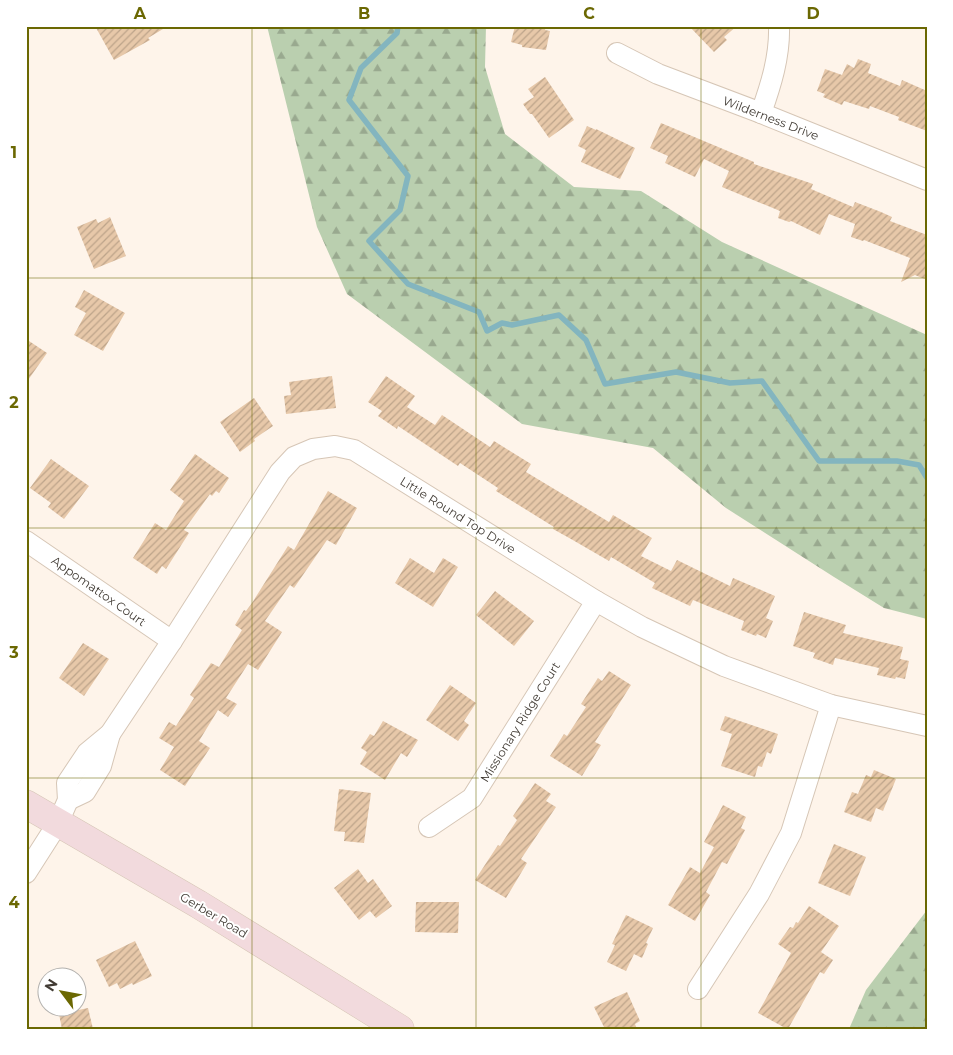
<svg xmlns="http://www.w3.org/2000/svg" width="953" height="1055" viewBox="0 0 953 1055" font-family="Montserrat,sans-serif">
	<defs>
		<pattern id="forest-firs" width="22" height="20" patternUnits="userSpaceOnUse" patternTransform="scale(1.25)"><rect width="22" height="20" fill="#bacfaf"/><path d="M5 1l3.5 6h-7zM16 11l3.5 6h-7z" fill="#99a98f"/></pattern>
		<pattern id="building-hatch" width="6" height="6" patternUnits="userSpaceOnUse" patternTransform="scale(1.25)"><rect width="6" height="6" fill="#e7c8a9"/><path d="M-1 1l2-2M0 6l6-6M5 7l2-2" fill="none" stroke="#bda48a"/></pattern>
	</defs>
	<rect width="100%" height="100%" fill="#fef4ea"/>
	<g fill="url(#forest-firs)">
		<path d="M267,26h219l-1,41 20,67 69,53 67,4 81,51 205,93v284l-43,-11 -50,-31 -108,-69 -73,-60 -131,-24 -175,-130 -30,-67z"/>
		<path d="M927,910v119h-78l17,-39z"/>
	</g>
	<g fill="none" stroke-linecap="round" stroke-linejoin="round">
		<path stroke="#83b5bf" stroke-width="5.5" d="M398,26l-1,7 -36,35 -12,32 59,76 -8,34 -31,31 39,43 71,28 8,19 15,-8 10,2 47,-10 27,25 19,44 71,-12 54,11 32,-2 57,80h78l22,4 8,13"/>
	</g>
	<g fill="url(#building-hatch)">
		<path d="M95,26h73l-20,12 2,2 -36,20z"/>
		<path d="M515,26h31l-1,4 5,1 -4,19 -24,-3v-2l-11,-3z"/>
		<path d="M689,26h48l-13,11 3,3 -13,12z"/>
		<path d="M858,59l13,5 -3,9 32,13 2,-6 25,11v40l-29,-11 1,-3 -29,-11 -1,3 -25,-8 -2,4 -19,-8 2,-3 -8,-3 8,-22 17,6 5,-11 7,4z"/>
		<path d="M545,77l29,43 -25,18 -17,-24h-2l-7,-10 11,-7 -6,-8z"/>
		<path d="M661,123l93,39v2l59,20 -2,5 42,18 2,-5 26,10 11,5 -2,4 37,14v45l-12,-5 -14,7 9,-24 -46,-18 -1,1 -12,-4 4,-13 -26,-10 -9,21 -29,-14 -2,1 -11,-4 2,-7 -58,-24 7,-16 -25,-12 -9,18 -30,-14 3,-7 -18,-8z"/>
		<path d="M587,126l9,4v-1l39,19 -15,31 -39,-17 5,-12 -8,-4z"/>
		<path d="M110,217l16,39 -32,13 -17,-42 19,-8 2,4z"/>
		<path d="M84,290l41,23 -22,38 -29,-16 12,-22 -11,-6z"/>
		<path d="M26,339l21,14 -21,30z"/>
		<path d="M332,376l4,32 -50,6 -2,-18 7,-1 -2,-13z"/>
		<path d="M386,376l29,20 -8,11 28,18 7,-10 48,32 4,-6 37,23 -5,8 83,50 4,-7 39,23 -11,18 30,15 6,-11 53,26 3,-8 42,18 -9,22 7,3 -7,17 -9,-4 -1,2 -15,-6 3,-9 -51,-21 -3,6 -38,-18 3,-5 -44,-26 -2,4 -38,-22 -18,-10 1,-2 -58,-36 2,-3 -38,-25 -2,3 -60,-40 -1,3 -19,-13 4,-5 -14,-9z"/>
		<path d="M254,398l19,28 -19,13 1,2 -15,11 -20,-30z"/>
		<path d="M195,454l34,24 -10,15 -3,-2 -4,5 -2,-2 -26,36 5,3 -23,36 -4,-3 -5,8 -24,-16 22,-35 11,7 18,-29 -14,-11z"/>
		<path d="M51,459l38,27 -25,33 -16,-12 3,-4 -21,-15z"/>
		<path d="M328,491l29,17 -21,37 -9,-5 -33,48 -4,-3 -25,36 17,11 -24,38 -10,-6 -22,34 11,6 -9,13 -10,-7 -19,31 11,7 -25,38 -25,-16 14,-23 -15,-9 10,-16 7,4 18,-28 -4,-3 21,-32 8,4 23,-37 -7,-5 9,-15 2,1 6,-8 36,-57 6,4z"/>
		<path d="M410,558l24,15 9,-15 15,9 -25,40 -38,-24z"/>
		<path d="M495,591l39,30 -20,25 -38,-31z"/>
		<path d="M804,612l42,13 -3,8 60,14 -3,12 9,2 -4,18 -9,-2 -1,2 -18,-4 2,-7 -44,-10 -2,7 -20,-7 2,-5 -22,-7z"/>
		<path d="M83,643l26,16 -25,37 -25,-18z"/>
		<path d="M609,671l22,14 -36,57 6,3 -19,31 -32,-20 14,-22 3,2 19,-29 -5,-3 17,-26 4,3z"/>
		<path d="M450,685l26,18 -12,18 5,4 -11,16 -32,-21z"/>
		<path d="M725,716l53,18 -7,20 -4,-2 -5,15 -4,-1 -3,11 -34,-11 11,-32 -12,-4z"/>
		<path d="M383,721l35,19 -11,17 -6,-4 -16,27 -25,-16 7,-12 -6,-4 9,-14 4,2z"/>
		<path d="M874,770l22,9 -13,32 -7,-3 -5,14 -27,-10 8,-20 6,2 8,-19 5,2z"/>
		<path d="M535,783l16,11 -5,7 10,6 -35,52 6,4 -21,35 -31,-18 23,-35 2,1 17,-26 -4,-4z"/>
		<path d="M339,789l32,4 -7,50 -20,-2 1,-9 -11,-1z"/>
		<path d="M723,805l23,12 -5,11 4,2 -18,34 -5,-2 -16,30 4,3 -15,26 -27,-16 22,-38 10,6 14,-26 -10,-5z"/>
		<path d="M834,844l32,13 -16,39 -32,-13z"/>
		<path d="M358,869l10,14 5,-4 19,27 -16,12 -6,-7 -11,9 -25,-32z"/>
		<path d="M416,902h43l-1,31 -43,-1z"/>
		<path d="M809,906l30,20 -18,26 12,8 -9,14 -4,-2 -32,57h-1l-29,-16 33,-60 -13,-9 12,-17 3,1 3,-6 2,1z"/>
		<path d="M626,915l27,13 -7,15 2,1 -6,14 -8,-4 -8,17 -19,-9 8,-17 -3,-1z"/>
		<path d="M135,941l17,35 -19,9 -1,-2 -12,6 -3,-6 -8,4 -13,-27z"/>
		<path d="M627,992l13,29 -5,3 2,5h-32l-11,-22z"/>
		<path d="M88,1008l5,21h-31l-3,-15z"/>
	</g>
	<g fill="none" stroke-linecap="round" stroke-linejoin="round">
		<defs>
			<g id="street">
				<path d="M617,53l41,21 103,39 166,67"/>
				<path d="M761,113c10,-28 19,-57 18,-87"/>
				<path d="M26,541l146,100"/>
				<path d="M68,800l17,-8 16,-26 9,-32"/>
				<path d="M429,827l43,-29 124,-197"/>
				<path d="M26,873l32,-50 10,-23 -1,-17 20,-30 23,-19 62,-93 108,-169 14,-15 19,-8 22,-3 19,4 242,151 46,26 82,39 107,39 96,21"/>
				<path d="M698,989l61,-95 32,-61 40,-128"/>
			</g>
			<path id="secondary" d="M26,804l172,100 202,125"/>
		</defs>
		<use href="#street" stroke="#d6c6b6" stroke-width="22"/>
		<use href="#secondary" stroke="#d6c6b6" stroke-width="29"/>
		<use href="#street" stroke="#fff" stroke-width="20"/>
		<use href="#secondary" stroke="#f2dadd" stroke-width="28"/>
	</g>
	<path fill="none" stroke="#6b6802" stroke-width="1" stroke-opacity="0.55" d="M252,26v1003M476,26v1003M701,26v1003M26,278h901M26,528h901M26,778h901"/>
	<g text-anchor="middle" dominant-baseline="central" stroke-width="4" stroke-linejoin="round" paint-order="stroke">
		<g font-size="12" fill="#413b34" stroke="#fff">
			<text transform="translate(771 118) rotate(21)">Wilderness Drive</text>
			<text transform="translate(458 515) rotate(32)">Little Round Top Drive</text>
			<text transform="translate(99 591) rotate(35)">Appomattox Court</text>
			<text transform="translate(520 722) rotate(-58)">Missionary Ridge Court</text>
			<text transform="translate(214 915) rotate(31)">Gerber Road</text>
		</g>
	</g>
	<rect width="953" height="1055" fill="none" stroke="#ffffff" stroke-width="55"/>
	<g transform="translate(62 992) rotate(302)"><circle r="24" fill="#ffffff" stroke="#b3b1ae"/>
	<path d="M0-4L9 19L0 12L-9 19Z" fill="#6b6802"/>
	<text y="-8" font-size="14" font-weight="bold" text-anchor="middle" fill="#413b34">N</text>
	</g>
	<rect x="28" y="28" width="898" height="1000" fill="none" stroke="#6b6802" stroke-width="2"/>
	<g font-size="16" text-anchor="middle" font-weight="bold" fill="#6b6802">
		<text x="140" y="19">A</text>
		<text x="364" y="19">B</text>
		<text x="589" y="19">C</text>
		<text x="813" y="19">D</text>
		<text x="14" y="158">1</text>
		<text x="14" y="408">2</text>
		<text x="14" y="658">3</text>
		<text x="14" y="908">4</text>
	</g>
</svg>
